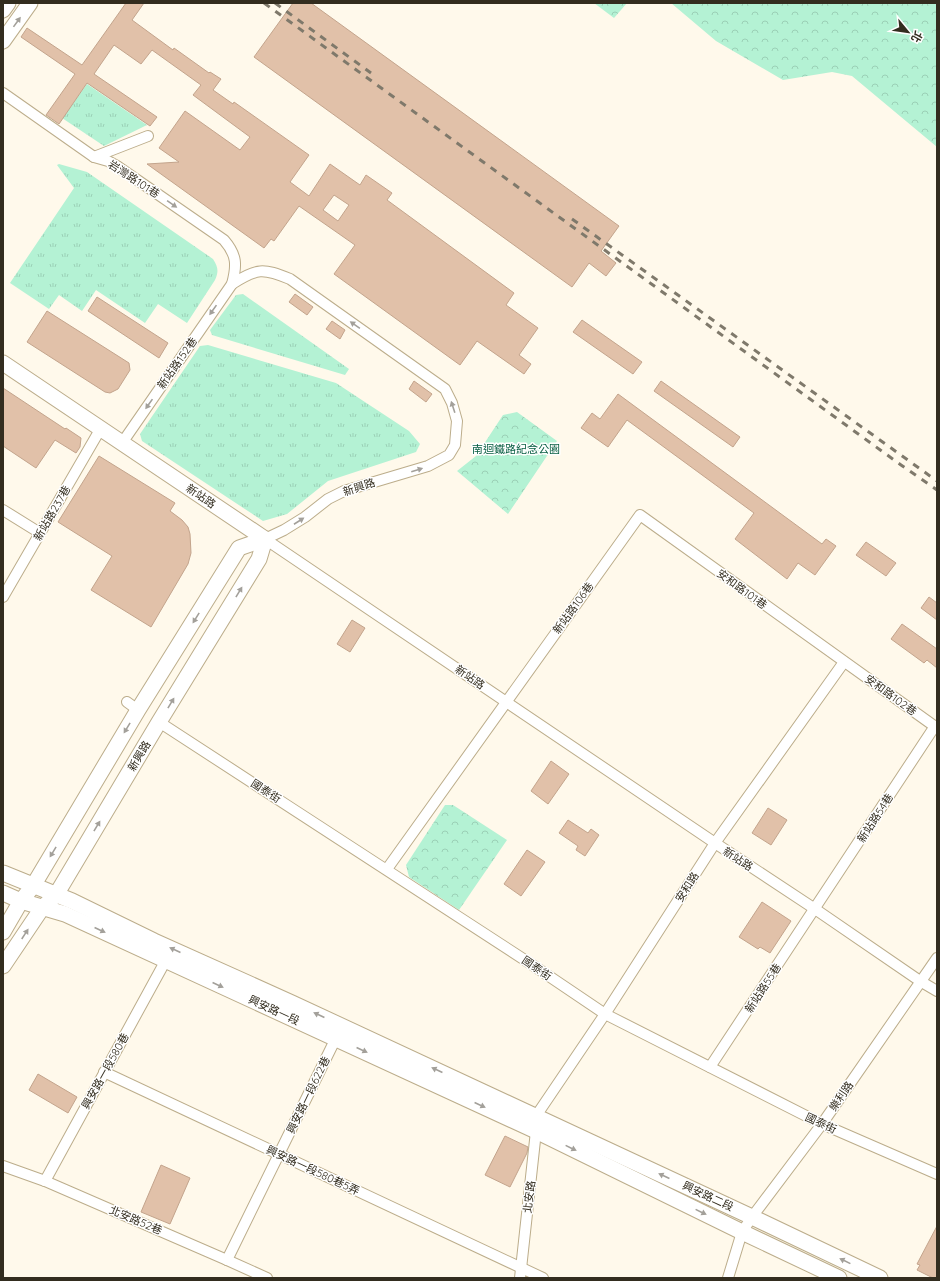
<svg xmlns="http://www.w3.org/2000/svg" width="940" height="1281" viewBox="0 0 940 1281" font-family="Quicksand,'Noto Sans TC',sans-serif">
	<defs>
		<pattern id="grass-tufts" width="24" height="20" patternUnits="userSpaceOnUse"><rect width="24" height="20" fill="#b4f2d4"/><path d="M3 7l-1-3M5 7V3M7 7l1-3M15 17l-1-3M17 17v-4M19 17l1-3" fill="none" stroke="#9bd0b6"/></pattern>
		<pattern id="forest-crowns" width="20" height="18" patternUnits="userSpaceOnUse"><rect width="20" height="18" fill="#b4f2d4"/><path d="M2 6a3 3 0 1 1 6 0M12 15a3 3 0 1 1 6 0" fill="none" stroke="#9bd0b6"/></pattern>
	</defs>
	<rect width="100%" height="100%" fill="#fff9eb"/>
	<g fill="url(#grass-tufts)">
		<path d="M87,84l60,41 -43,21 -42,-28z"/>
		<path d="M59,164l28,8 126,87c5,8 6,12 2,21l-28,43 -29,-19 -13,19 -49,-33 -14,21 -23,-16 -10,14 -39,-26 64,-95 -17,-23z"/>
		<path d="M243,294l106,75 -4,6 -133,-40 -2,-5 26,-35z"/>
		<path d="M208,345l128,38 73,48 11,13 -4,8 -88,29 -41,33 -24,7 -121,-80 -2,-7 60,-88z"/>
	</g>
	<g fill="url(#forest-crowns)">
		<path d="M594,3h33l-13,15z"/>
		<path d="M671,3h266v144l-85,-71 -20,-4 -49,8 -67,-39z"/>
		<path d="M517,412l40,29 -49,73 -51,-43 19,-15 27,-41z"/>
		<path d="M445,805h8l54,35 -48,70 -50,-33 -3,-12z"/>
	</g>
	<g fill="#e1c1a9" stroke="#c3a48c" fill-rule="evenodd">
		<path d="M126,3h18l-12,17 41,30 1,-2 35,25 1,-1 11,7 -8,11 20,14 1,-2 75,53 -19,27 19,14 21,-32 30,21 6,-10 26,18 -5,7 127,93 -8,12 32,23 -19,27 12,9 -7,10 -47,-33 -17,24 -126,-91 21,-29 -56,-39 -25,35 -3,-2 -7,9 -117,-84 32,-2 -20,-14 26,-37 55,39 10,-13 -57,-42 8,-10 -49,-35 -11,14 -27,-19 -20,29 63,43 -7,9 -63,-43 -28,41 -13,-9 29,-41 -54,-37 6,-9 55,37zM334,195l15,10 -11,16 -15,-11z"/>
		<path d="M293,3h18l308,223 -18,25 15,12 -10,13 -17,-13 -17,24 -318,-230z"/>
		<path d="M295,294l18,13 -6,8 -18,-13z"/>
		<path d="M97,297l71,46 -9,15 -71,-47z"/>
		<path d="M47,311l82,52 1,7 -12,19 -8,4 -5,-1 -78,-50z"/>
		<path d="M582,320l60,42 -9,12 -60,-42z"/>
		<path d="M332,321l13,9 -5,9 -14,-10z"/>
		<path d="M414,381l18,13 -6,8 -17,-13z"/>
		<path d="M661,381l79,56 -7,10 -79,-56z"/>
		<path d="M3,388l62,41 1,-1 15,10 -1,9 -4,6 -21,-13 -19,28 -33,-22z"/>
		<path d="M618,394l204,150 4,-5 10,7 -21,29 -17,-12 -11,16 -52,-40 19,-26 -127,-93 -19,27 -27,-19 11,-15 8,6z"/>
		<path d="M99,456l76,47 -5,8 12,9 6,7 2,7 1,19 -3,11 -37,63 -60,-37 21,-34 -54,-34z"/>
		<path d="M866,542l30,21 -10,13 -30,-21z"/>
		<path d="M929,597l8,6v17l-16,-12z"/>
		<path d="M352,620l13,8 -15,24 -13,-8z"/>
		<path d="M902,624l35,25v19l-10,-8 -3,3 -33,-24z"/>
		<path d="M551,761l18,13 -21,30 -17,-13z"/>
		<path d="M768,808l19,12 -16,25 -19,-12z"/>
		<path d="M568,820l20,13 3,-4 8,6 -14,21 -9,-6 2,-4 -19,-13z"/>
		<path d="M527,850l18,12 -24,34 -17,-12z"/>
		<path d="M762,902l29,19 -21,32 -10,-6 -2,2 -19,-12z"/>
		<path d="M38,1074l39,23 -9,16 -39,-23z"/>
		<path d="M505,1136l23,11 -1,6 -17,34 -25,-12z"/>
		<path d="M161,1165l29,13 -20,46 -29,-12z"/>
		<path d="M937,1226v52h-4l-16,-8 3,-5 -3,-1z"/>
	</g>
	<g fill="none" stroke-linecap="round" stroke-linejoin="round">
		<defs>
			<g id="street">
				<path d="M3,93l91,64 14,4 9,5 107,74c13,15 13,25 8,44l-110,159"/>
				<path d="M94,157l54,-21"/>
				<path d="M232,284c25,-16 31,-16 58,-5l155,110 7,14 5,18 -2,24 -6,10 -21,11 -84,25 -16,8 -23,18 -21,13 -19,9"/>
				<path d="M3,510l37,23"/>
				<path d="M265,539l450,304 100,66 105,72 17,10"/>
				<path d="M3,597l98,-169"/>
				<path d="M127,702l11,8"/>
				<path d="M159,722l372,242 74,50 217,110 115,50"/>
				<path d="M387,869l253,-354 297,213"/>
				<path d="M710,1067l225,-341"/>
				<path d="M104,1072l439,206"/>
				<path d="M3,1166l42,15 182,79 40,18"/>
				<path d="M45,1181l121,-221"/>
				<path d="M227,1260l109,-222"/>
				<path d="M520,1278l16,-147v-15l69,-102 110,-171 129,-181"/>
				<path d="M728,1278l14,-46 10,-15 70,-93 115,-166"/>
			</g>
			<g id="secondary">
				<path d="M3,10l5,-7"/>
				<path d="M3,41l27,-38"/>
				<path d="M3,363l262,176"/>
				<path d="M3,873l69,28 82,40 138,62 460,214 128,61"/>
				<path d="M3,893l18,8 44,13 471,217 206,101 97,46"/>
				<path d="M3,932l18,-31 12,-15 105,-176 101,-162 26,-9"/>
				<path d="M3,966l39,-58 14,-13 103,-173 100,-163 6,-20"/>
			</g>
		</defs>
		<use href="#street" stroke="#bcad8b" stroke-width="12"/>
		<use href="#secondary" stroke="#bcad8b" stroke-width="17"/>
		<use href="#street" stroke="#fff" stroke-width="10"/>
		<use href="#secondary" stroke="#fff" stroke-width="15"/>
		<g stroke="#7f796b" stroke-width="3" stroke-dasharray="7 7" stroke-linecap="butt">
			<path d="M264,3l637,462 36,25"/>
			<path d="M275,3l96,70"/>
			<path d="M572,219l365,262"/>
		</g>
	</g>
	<defs><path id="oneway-solid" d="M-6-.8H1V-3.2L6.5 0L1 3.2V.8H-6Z"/></defs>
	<g fill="#a3a09a">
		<use href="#oneway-solid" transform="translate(17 22) rotate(-54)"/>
		<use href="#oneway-solid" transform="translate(172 204) rotate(35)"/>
		<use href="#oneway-solid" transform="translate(213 310) rotate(125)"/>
		<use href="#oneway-solid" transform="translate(355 325) rotate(-145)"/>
		<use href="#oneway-solid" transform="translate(149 404) rotate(125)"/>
		<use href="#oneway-solid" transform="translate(453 407) rotate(-108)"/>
		<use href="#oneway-solid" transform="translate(417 470) rotate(-17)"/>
		<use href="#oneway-solid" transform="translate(299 521) rotate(-33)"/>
		<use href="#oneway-solid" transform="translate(239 592) rotate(-59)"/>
		<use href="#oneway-solid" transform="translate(196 618) rotate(122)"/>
		<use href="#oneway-solid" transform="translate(171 703) rotate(-59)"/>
		<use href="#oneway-solid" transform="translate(127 728) rotate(121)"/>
		<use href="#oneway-solid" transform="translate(97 826) rotate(-59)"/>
		<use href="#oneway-solid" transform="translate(53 852) rotate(121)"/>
		<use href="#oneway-solid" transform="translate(100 930) rotate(25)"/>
		<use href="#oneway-solid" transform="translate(25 934) rotate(-57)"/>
		<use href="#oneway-solid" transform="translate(175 950) rotate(-156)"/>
		<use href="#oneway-solid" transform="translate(218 985) rotate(25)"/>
		<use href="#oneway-solid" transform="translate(319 1015) rotate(-155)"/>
		<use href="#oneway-solid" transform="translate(362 1050) rotate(25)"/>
		<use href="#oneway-solid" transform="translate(437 1070) rotate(-155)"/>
		<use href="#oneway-solid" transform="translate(480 1105) rotate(25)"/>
		<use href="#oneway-solid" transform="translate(571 1148) rotate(26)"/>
		<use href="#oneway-solid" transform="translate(664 1176) rotate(-155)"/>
		<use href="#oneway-solid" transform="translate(701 1212) rotate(26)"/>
		<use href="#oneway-solid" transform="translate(845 1261) rotate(-154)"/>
	</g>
	<g text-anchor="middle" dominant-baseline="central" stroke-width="3" stroke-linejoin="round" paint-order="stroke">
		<g font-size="11" fill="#332d1f" stroke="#fff">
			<text transform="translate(134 179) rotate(33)">岩灣路101巷</text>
			<text transform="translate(177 363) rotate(-55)">新站路152巷</text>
			<text transform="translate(359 487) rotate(-18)">新興路</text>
			<text transform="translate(201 496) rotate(34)">新站路</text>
			<text transform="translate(52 513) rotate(-60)">新站路237巷</text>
			<text transform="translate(742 589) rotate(36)">安和路101巷</text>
			<text transform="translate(573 608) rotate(-54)">新站路106巷</text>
			<text transform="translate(470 677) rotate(34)">新站路</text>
			<text transform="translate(891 695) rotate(36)">安和路102巷</text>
			<text transform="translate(139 756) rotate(-59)">新興路</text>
			<text transform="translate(266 791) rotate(33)">國泰街</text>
			<text transform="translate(875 818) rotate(-57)">新站路54巷</text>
			<text transform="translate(738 859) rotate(33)">新站路</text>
			<text transform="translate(687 887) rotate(-57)">安和路</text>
			<text transform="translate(537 968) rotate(34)">國泰街</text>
			<text transform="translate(763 988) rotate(-57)">新站路55巷</text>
			<text transform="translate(274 1010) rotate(25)">興安路一段</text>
			<text transform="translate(105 1071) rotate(-61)">興安路一段580巷</text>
			<text transform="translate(308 1095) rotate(-64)">興安路一段622巷</text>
			<text transform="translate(841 1096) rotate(-56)">樂利路</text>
			<text transform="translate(821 1123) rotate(25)">國泰街</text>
			<text transform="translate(313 1170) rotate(25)">興安路一段580巷5弄</text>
			<text transform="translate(708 1196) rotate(25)">興安路二段</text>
			<text transform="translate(529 1197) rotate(-83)">北安路</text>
			<text transform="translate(136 1220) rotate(23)">北安路52巷</text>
		</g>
		<g font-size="11" fill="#065d41" stroke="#fff">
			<text x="516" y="449">南迴鐵路紀念公園</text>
		</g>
	</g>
	<rect width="940" height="1281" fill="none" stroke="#332d1f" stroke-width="8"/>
	<g transform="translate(908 32) rotate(119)" stroke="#ffffff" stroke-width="3" paint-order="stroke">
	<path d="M0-3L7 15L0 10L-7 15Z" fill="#332d1f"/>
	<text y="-6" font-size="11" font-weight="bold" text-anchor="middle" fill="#332d1f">北</text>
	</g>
</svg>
